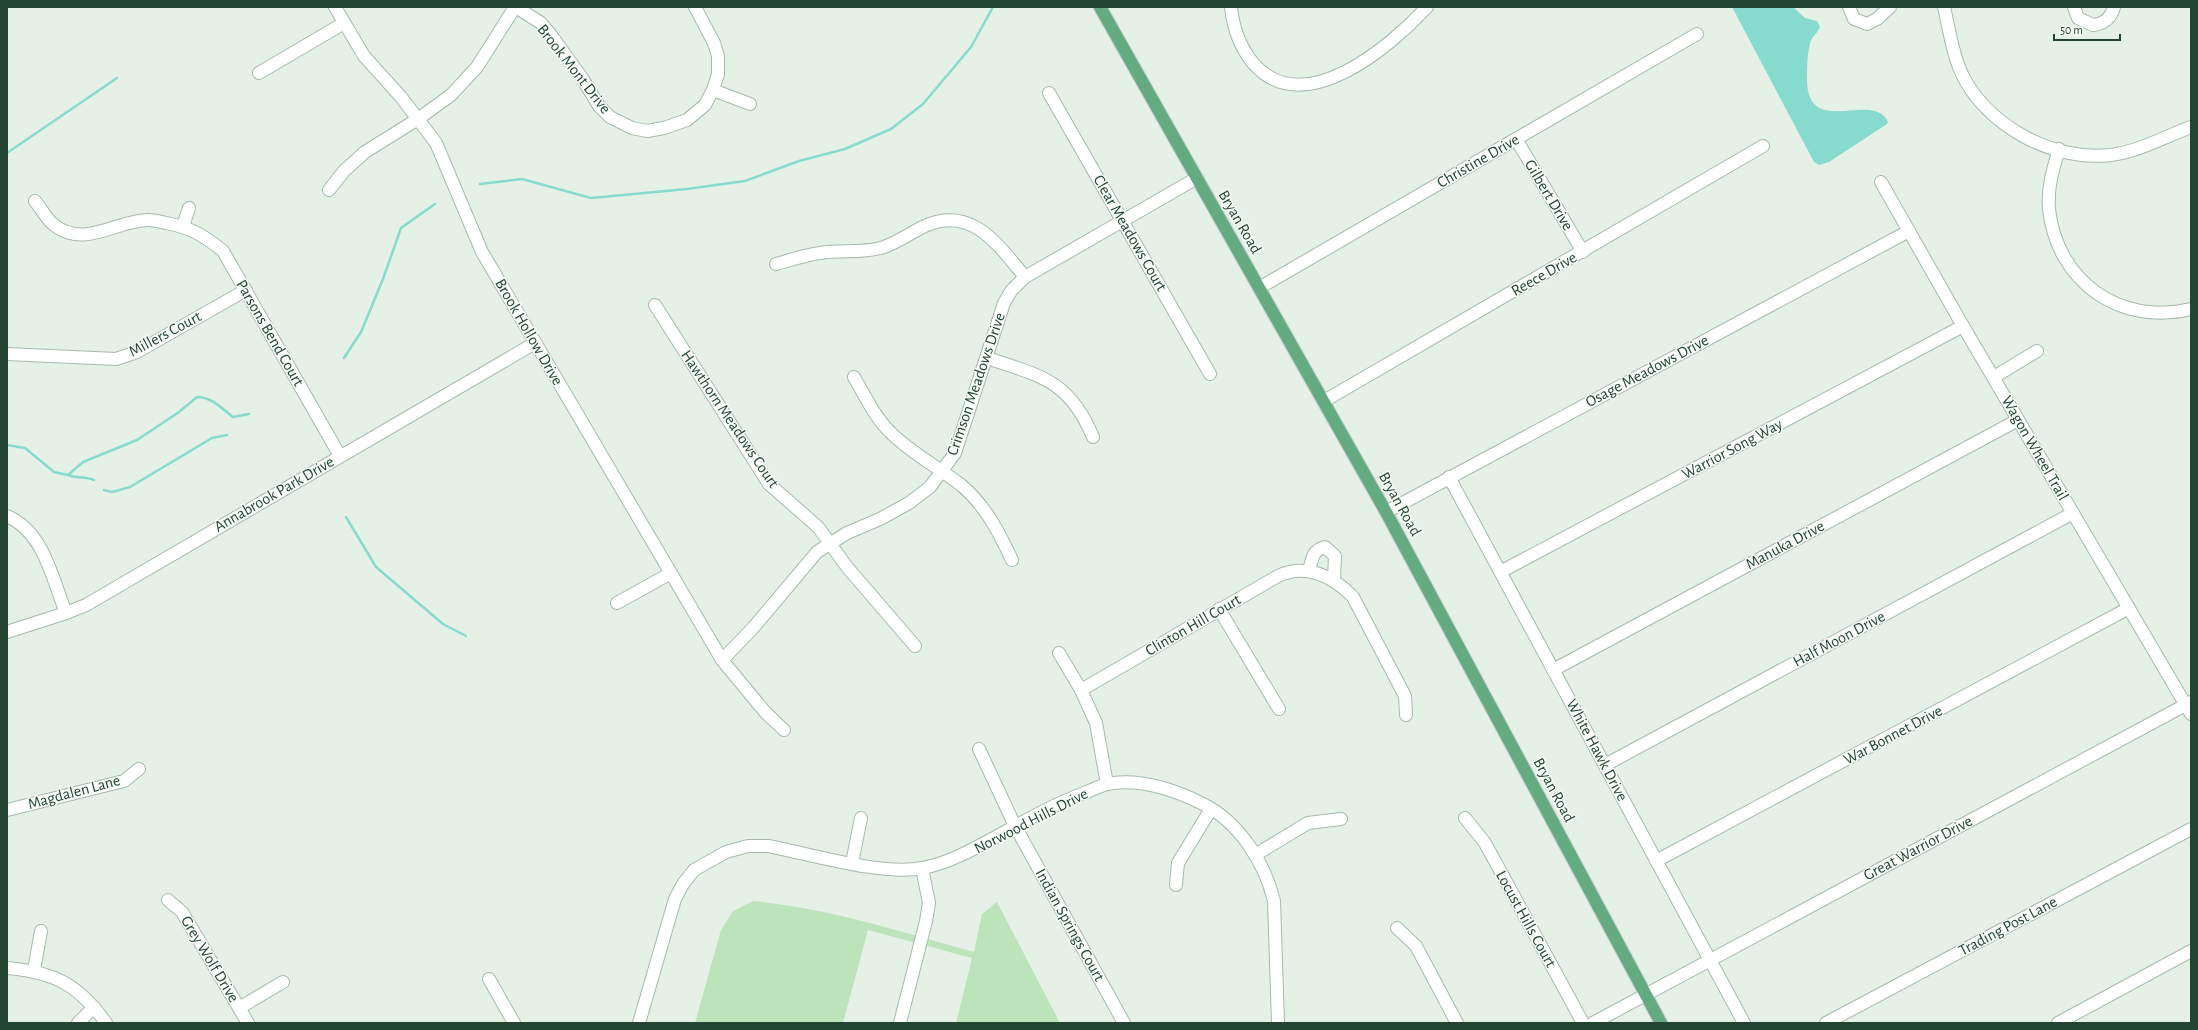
<svg xmlns="http://www.w3.org/2000/svg" width="2198" height="1030" viewBox="0 0 2198 1030" font-family="'Alegreya Sans',sans-serif">
	<rect width="100%" height="100%" fill="#e5f0e7"/>
	<path fill="#bde3bb" d="M753,901c75,7 149,31 221,51l8,-38 15,-12 63,121h-104l16,-65 -104,-28 -25,93h-148l26,-93 12,-19z"/>
	<path fill="#87dbce" d="M1732,7h61l12,11 12,3 3,6c-2,6 -8,9 -10,16 -3,12 -3,24 -3,36 0,61 67,10 81,43l-1,2 -58,38 -10,3 -5,-3z"/>
	<g fill="none" stroke-linecap="round" stroke-linejoin="round">
		<g stroke="#87dbce" stroke-width="2.5">
			<path d="M7,153l110,-75"/>
			<path d="M480,184l42,-5 69,19 96,-9 58,-8 54,-20 46,-12 46,-20 32,-25 48,-57 22,-40"/>
			<path d="M344,358l17,-26 22,-53 18,-51 34,-24"/>
			<path d="M7,445l18,3 29,24 14,3 15,-13 54,-22 42,-28 18,-15c15,0 25,12 36,20l16,-3"/>
			<path d="M68,475c10,4 17,1 26,5"/>
			<path d="M104,490l8,2 18,-5 82,-49 15,-3"/>
			<path d="M346,517l30,50 67,57 23,12"/>
		</g>
		<defs>
			<g id="minor">
				<path d="M335,7l29,49 37,41 35,46 46,109 240,408 43,52 19,18"/>
				<path d="M516,7l25,16 10,12 31,43 17,28 11,11 22,11 15,3 17,-3 23,-8 18,-15 8,-15 5,-16v-18l-4,-13 -19,-36"/>
				<path d="M1231,7c2,20 9,40 22,56 50,59 138,-17 174,-56"/>
				<path d="M1849,7l5,12 13,5 10,-5 13,-12"/>
				<path d="M1944,7c5,21 8,45 17,65 24,53 92,90 150,83 29,-4 53,-18 80,-28"/>
				<path d="M2074,7l4,11 15,7c11,-1 18,-7 21,-18"/>
				<path d="M259,73l85,-50"/>
				<path d="M713,90l37,14"/>
				<path d="M1049,93l161,281"/>
				<path d="M1516,139l67,113"/>
				<path d="M2059,149c-6,20 -12,40 -10,60 8,73 71,117 142,100"/>
				<path d="M1881,182l82,144 228,388"/>
				<path d="M329,190l15,-19 21,-19 53,-33 33,-24 26,-28 38,-60"/>
				<path d="M35,201c6,7 12,19 19,24 31,24 63,-5 94,-5 6,0 13,2 18,3 26,5 37,12 57,28l117,205"/>
				<path d="M183,226l6,-18"/>
				<path d="M776,264c14,-4 29,-9 44,-11 20,-3 41,0 61,-5 17,-5 30,-16 46,-23 46,-19 72,21 98,52"/>
				<path d="M1259,288l438,-254"/>
				<path d="M655,305l114,179 49,43 29,40 68,79"/>
				<path d="M7,354l109,5 21,-7 109,-62"/>
				<path d="M987,358c54,18 82,22 106,79"/>
				<path d="M854,377c11,19 20,39 36,55 21,21 48,35 71,53 24,20 38,47 51,75"/>
				<path d="M1994,377l43,-26"/>
				<path d="M1324,401l439,-255"/>
				<path d="M1449,477l295,546"/>
				<path d="M1386,512l523,-281"/>
				<path d="M7,516c37,16 45,62 59,97"/>
				<path d="M1309,571c3,-11 3,-21 16,-24l10,9 -1,24"/>
				<path d="M1502,571l461,-245"/>
				<path d="M617,603l54,-30"/>
				<path d="M1219,609l60,100"/>
				<path d="M7,632l59,-19 20,-8 449,-262"/>
				<path d="M1059,653l22,37 15,33 11,61"/>
				<path d="M722,660l31,-32 64,-76 30,-19 33,-14 29,-16 21,-16 25,-34 49,-150 7,-12 14,-14 172,-99"/>
				<path d="M1553,670l465,-250"/>
				<path d="M1081,690l197,-114c28,-13 55,0 75,21l52,99 1,19"/>
				<path d="M979,749l36,77 109,197"/>
				<path d="M1605,765l468,-252"/>
				<path d="M7,810l117,-29 15,-12"/>
				<path d="M1465,818l20,25 98,180"/>
				<path d="M1255,855l53,-32 33,-4"/>
				<path d="M1656,861l473,-253"/>
				<path d="M852,863l9,-45"/>
				<path d="M1176,885l2,-22 33,-54"/>
				<path d="M168,900l14,12 66,111"/>
				<path d="M1397,928l19,18 41,77"/>
				<path d="M7,968c47,4 71,16 99,55"/>
				<path d="M34,970l7,-39"/>
				<path d="M489,979l25,44"/>
				<path d="M239,1008l44,-26"/>
				<path d="M78,1023l16,-16"/>
				<path d="M639,1023l36,-124 8,-15 11,-14 32,-18 22,-6h20c43,8 113,30 155,22 25,-5 47,-17 69,-29 31,-17 62,-35 95,-47 6,-3 13,-6 20,-8 32,-6 68,6 96,20 36,18 62,59 71,97l4,122"/>
				<path d="M900,1023l26,-102 3,-18 -7,-35"/>
				<path d="M1593,1023l598,-321"/>
				<path d="M1826,1023l365,-194"/>
				<path d="M2058,1023l133,-72"/>
			</g>
			<path id="major" d="M1100,7l286,505 275,511"/>
		</defs>
		<use href="#minor" stroke="#a6b9ac" stroke-width="14"/>
		<use href="#major" stroke="#c1cbc5" stroke-width="14"/>
		<use href="#minor" stroke="#fff" stroke-width="12"/>
		<use href="#major" stroke="#64ab82" stroke-width="12"/>
	</g>
	<g text-anchor="middle" dominant-baseline="central" stroke-width="3" stroke-linejoin="round" paint-order="stroke">
		<g font-size="16" fill="#214530" stroke="#f6fbf7">
			<text transform="translate(574 69) rotate(52)">Brook Mont Drive</text>
			<text transform="translate(1478 161) rotate(-30)">Christine Drive</text>
			<text transform="translate(1549 195) rotate(59)">Gilbert Drive</text>
			<text transform="translate(1240 222) rotate(60)">Bryan Road</text>
			<text transform="translate(1130 233) rotate(60)">Clear Meadows Court</text>
			<text transform="translate(1544 274) rotate(-30)">Reece Drive</text>
			<text transform="translate(529 332) rotate(60)">Brook Hollow Drive</text>
			<text transform="translate(270 333) rotate(60)">Parsons Bend Court</text>
			<text transform="translate(165 334) rotate(-28)">Millers Court</text>
			<text transform="translate(1647 371) rotate(-28)">Osage Meadows Drive</text>
			<text transform="translate(976 384) rotate(-71)">Crimson Meadows Drive</text>
			<text transform="translate(730 419) rotate(56)">Hawthorn Meadows Court</text>
			<text transform="translate(2035 448) rotate(60)">Wagon Wheel Trail</text>
			<text transform="translate(1732 449) rotate(-28)">Warrior Song Way</text>
			<text transform="translate(274 494) rotate(-30)">Annabrook Park Drive</text>
			<text transform="translate(1400 504) rotate(61)">Bryan Road</text>
			<text transform="translate(1785 545) rotate(-28)">Manuka Drive</text>
			<text transform="translate(1193 625) rotate(-30)">Clinton Hill Court</text>
			<text transform="translate(1839 639) rotate(-28)">Half Moon Drive</text>
			<text transform="translate(1893 735) rotate(-28)">War Bonnet Drive</text>
			<text transform="translate(1597 750) rotate(62)">White Hawk Drive</text>
			<text transform="translate(1554 790) rotate(62)">Bryan Road</text>
			<text transform="translate(74 792) rotate(-15)">Magdalen Lane</text>
			<text transform="translate(1031 821) rotate(-27)">Norwood Hills Drive</text>
			<text transform="translate(1918 848) rotate(-28)">Great Warrior Drive</text>
			<text transform="translate(1526 919) rotate(61)">Locust Hills Court</text>
			<text transform="translate(1070 925) rotate(61)">Indian Springs Court</text>
			<text transform="translate(2008 926) rotate(-28)">Trading Post Lane</text>
			<text transform="translate(210 959) rotate(59)">Grey Wolf Drive</text>
		</g>
	</g>
	<rect width="2198" height="1030" fill="none" stroke="#214530" stroke-width="16"/>
	<path d="M2054 34v6h66v-6" fill="none" stroke="#214530" stroke-width="2"/>
	<text x="2060" y="34" font-size="12" fill="#214530" stroke="#f6fbf7" stroke-width="3" paint-order="stroke">50 m</text>
</svg>
